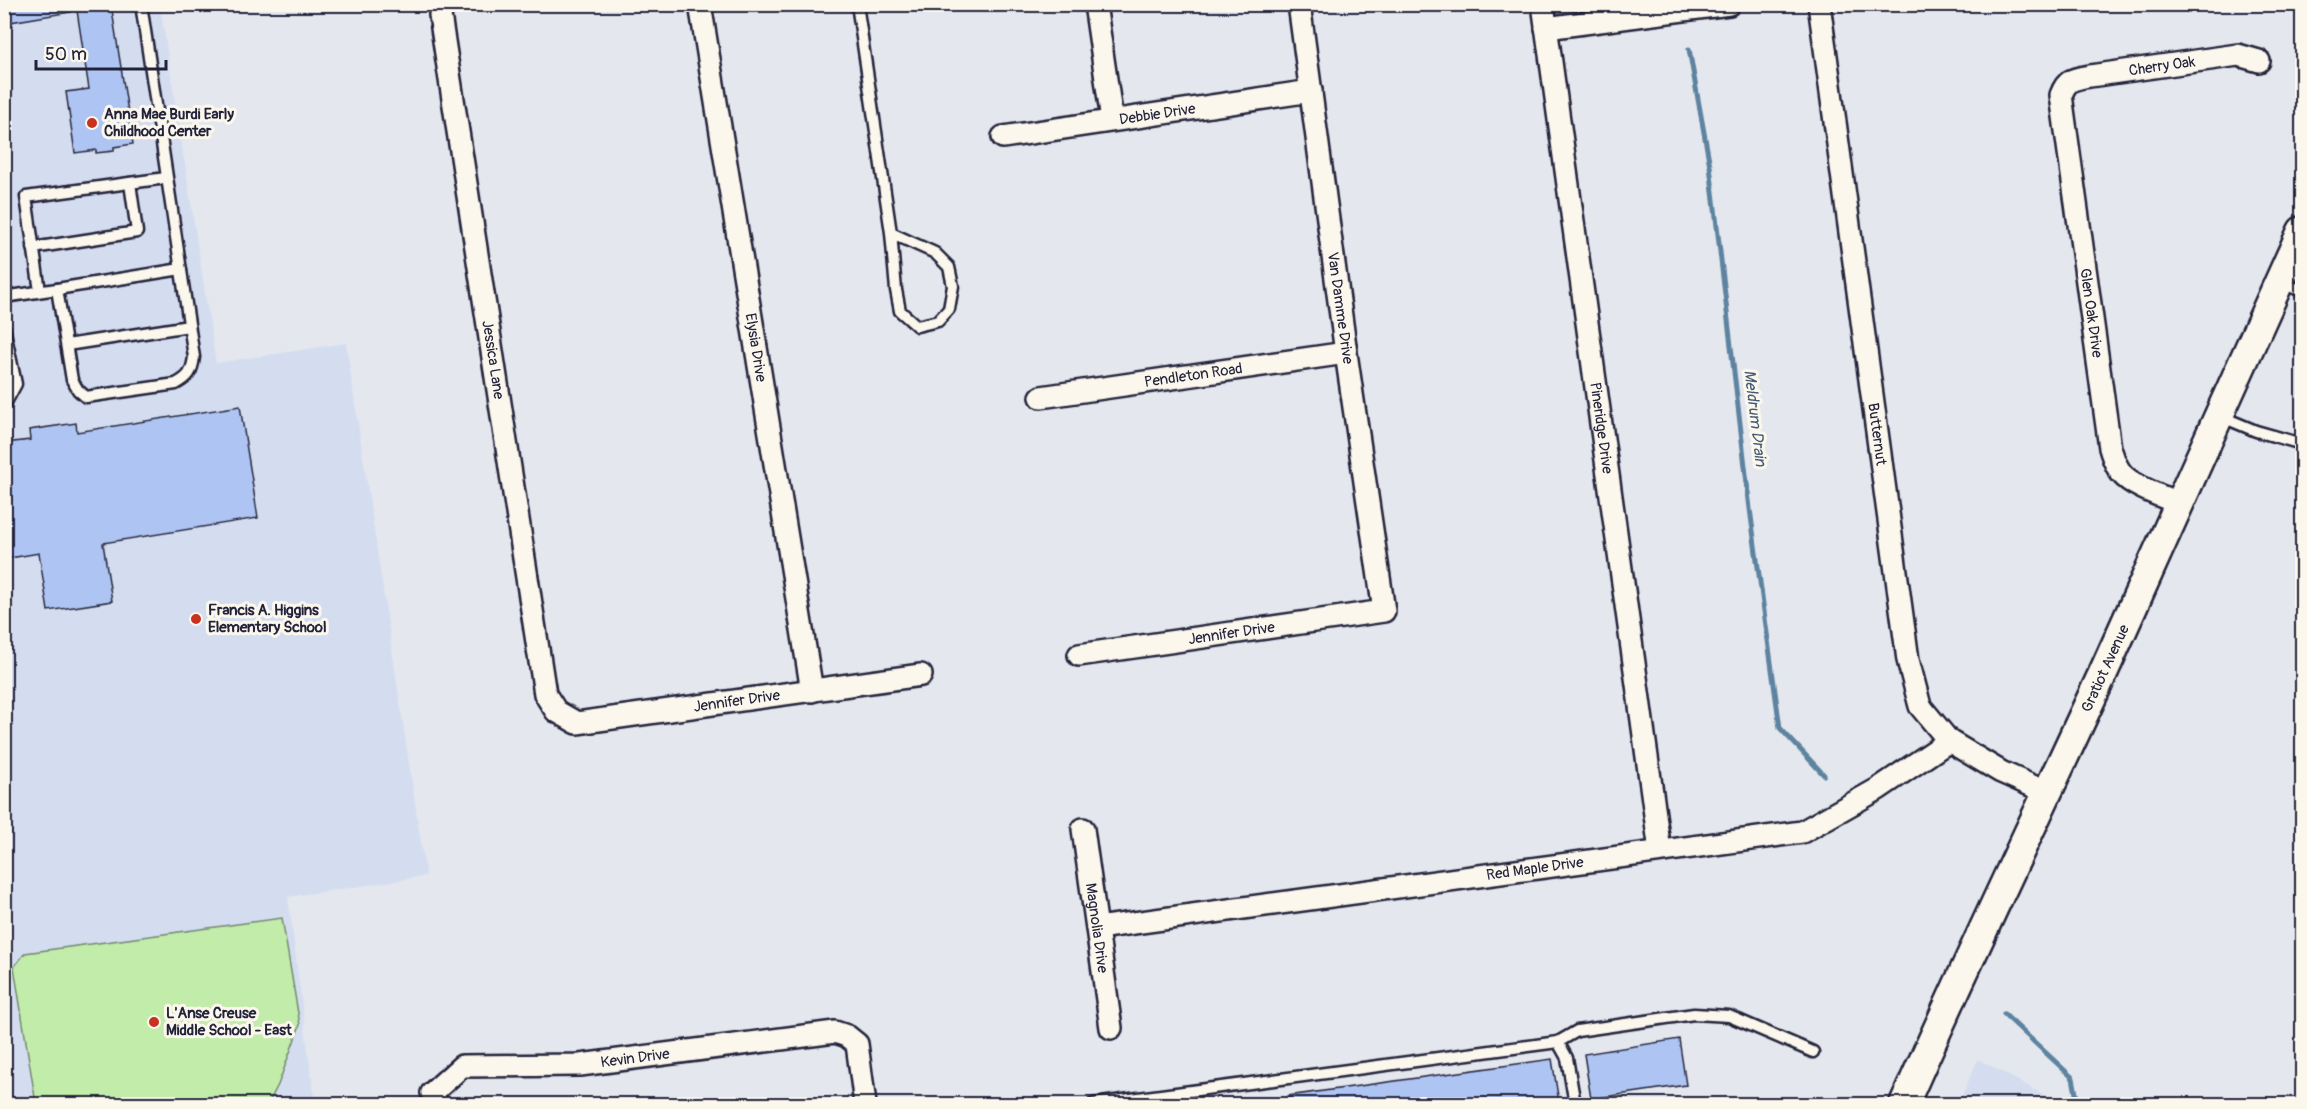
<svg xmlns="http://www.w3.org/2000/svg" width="2307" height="1109" viewBox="0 0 2307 1109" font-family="Pangolin,sans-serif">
	<rect width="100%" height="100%" fill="#e4e8ee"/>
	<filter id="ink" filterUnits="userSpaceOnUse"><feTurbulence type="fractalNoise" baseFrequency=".0167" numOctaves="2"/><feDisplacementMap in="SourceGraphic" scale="12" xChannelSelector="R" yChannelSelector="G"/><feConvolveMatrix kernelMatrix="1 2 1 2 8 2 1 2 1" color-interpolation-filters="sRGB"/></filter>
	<g filter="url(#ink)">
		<g fill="#d4ddef">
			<path d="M5,5h155l56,358 130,-20 80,533 -138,21 27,207h-310z"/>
			<path d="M1978,1059l83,45h-103z"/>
		</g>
		<path fill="#c1eca9" stroke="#728772" stroke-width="1.5" d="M282,918l18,107 -22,60 -10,19h-232l-22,-137 11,-14z"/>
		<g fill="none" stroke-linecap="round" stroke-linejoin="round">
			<g stroke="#5d83a1" stroke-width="5">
				<path d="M1689,49l21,117 40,343 30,219 44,47"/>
				<path d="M2004,1014l69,64 5,26"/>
			</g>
		</g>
		<g fill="#aec4f2" stroke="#22223b" stroke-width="1.5">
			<path d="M4,4h66l1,8 -67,11z"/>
			<path d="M76,4h35l22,140 -19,3v4l-18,2v-3l-21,3 -9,-61 23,-3z"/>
			<path d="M240,406l18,112 -155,25 9,58 -64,10 -9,-58 -35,6v-99h3l-2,-17 25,-3 -1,-10 47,-7 1,9z"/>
			<path d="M1679,1039l7,46 -95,14 -7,-45z"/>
			<path d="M1552,1059l7,43 -18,2h-252l-1,-8z"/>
		</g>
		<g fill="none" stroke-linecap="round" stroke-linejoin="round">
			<defs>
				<g id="service">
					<path d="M857,4l33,222 1,7 5,57 4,21 17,15 21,-5 11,-12 4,-23 -4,-19 -14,-14 -44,-20"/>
					<path d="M33,248l104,-16 -7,-49"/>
					<path d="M2279,282l23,9"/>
					<path d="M57,289l124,-20"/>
					<path d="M40,291l-14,-94 140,-19"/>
					<path d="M4,297l53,-8 15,91 6,10 8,7 90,-13c13,-7 16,-12 18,-27l-53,-353"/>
					<path d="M4,327l12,57 -12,22"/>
					<path d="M67,345l122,-19"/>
					<path d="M2220,416l36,15 46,13"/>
					<path d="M1558,1042l19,-11 117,-17 35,2 84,36"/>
					<path d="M1093,1104l465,-62 9,16 8,46"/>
				</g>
				<g id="minor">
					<path id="s1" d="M442,4l-2,11 105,679 11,17 21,12 344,-48"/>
					<path id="s2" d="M700,4l112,687"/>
					<path d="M1095,4l17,116"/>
					<path id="s3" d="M1543,4l117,847"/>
					<path id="s4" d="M1819,4l89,656 12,46 29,35 52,31 47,21"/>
					<path d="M1546,28l183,-24"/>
					<path id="s5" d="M1003,137l308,-46"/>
					<path id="s6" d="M1041,397l305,-44"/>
					<path id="s7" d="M2180,504c-16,-7 -47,-17 -58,-30 -7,-8 -9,-17 -12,-26l-49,-353c6,-16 12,-16 29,-19l148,-21 21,6"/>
					<path id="s8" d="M1079,655l305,-44 -38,-258 -47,-349"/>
					<path id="s9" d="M1083,829l28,199"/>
					<path id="s10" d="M1097,928l705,-96 76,-43 71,-48"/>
					<path id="s11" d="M437,1104l-5,-11 30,-27 118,-1 255,-33 12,4 10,8 8,60"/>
				</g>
				<g id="secondary">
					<path id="s12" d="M1904,1104c64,-145 133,-288 200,-433 67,-146 131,-294 198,-440"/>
				</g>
			</defs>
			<use href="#service" stroke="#22223b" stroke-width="15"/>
			<use href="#minor" stroke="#22223b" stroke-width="26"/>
			<use href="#secondary" stroke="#22223b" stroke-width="33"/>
			<use href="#service" stroke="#fbf7ec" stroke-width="10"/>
			<use href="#minor" stroke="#fbf7ec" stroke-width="21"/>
			<use href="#secondary" stroke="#fbf7ec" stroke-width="28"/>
		</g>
	</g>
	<g fill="#c8321e" stroke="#fbf7ec" stroke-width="2">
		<circle cx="92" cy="123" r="6"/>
		<circle cx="196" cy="619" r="6"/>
		<circle cx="154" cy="1022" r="6"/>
	</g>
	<g text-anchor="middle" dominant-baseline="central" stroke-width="6" stroke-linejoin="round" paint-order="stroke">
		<g font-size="15" fill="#22223b" stroke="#fbf7ec">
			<text stroke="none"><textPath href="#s7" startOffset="561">Cherry Oak</textPath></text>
			<text stroke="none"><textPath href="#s5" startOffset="156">Debbie Drive</textPath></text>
			<text transform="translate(1340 308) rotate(82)">Van Damme Drive</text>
			<text transform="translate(2091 313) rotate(82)">Glen Oak Drive</text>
			<text stroke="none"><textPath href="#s2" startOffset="348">Elysia Drive</textPath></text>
			<text stroke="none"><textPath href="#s1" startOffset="360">Jessica Lane</textPath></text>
			<text stroke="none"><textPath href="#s6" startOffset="154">Pendleton Road</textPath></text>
			<text stroke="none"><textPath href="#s3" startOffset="428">Pineridge Drive</textPath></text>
			<text stroke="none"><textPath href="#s4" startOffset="434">Butternut</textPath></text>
			<text stroke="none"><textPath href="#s8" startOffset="154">Jennifer Drive</textPath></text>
			<text stroke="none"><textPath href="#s12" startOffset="480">Gratiot Avenue</textPath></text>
			<text stroke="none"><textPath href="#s1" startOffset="904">Jennifer Drive</textPath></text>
			<text stroke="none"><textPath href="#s10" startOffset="442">Red Maple Drive</textPath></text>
			<text stroke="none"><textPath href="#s9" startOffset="100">Magnolia Drive</textPath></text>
			<text stroke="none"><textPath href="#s11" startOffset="226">Kevin Drive</textPath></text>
		</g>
		<g font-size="15" font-weight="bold" fill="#22223b" stroke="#fbf7ec" text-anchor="start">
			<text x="104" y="114">Anna Mae Burdi Early<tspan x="104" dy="17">Childhood Center</tspan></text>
			<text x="208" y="610">Francis A. Higgins<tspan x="208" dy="17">Elementary School</tspan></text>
			<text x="166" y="1013">L'Anse Creuse<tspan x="166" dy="17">Middle School - East</tspan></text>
		</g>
		<g font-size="16" font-style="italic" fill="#445b76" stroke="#fbf7ec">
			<text transform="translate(1755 418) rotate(83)">Meldrum Drain</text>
		</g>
	</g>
	<rect width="2307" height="1109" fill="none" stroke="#fbf7ec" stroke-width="24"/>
	<rect x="12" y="12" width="2283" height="1085" fill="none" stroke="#22223b" stroke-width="2" filter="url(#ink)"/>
	<path d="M36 60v9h130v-9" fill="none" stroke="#22223b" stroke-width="3"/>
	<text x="45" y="60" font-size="18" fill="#22223b" stroke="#fbf7ec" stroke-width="4.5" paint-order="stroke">50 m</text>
</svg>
